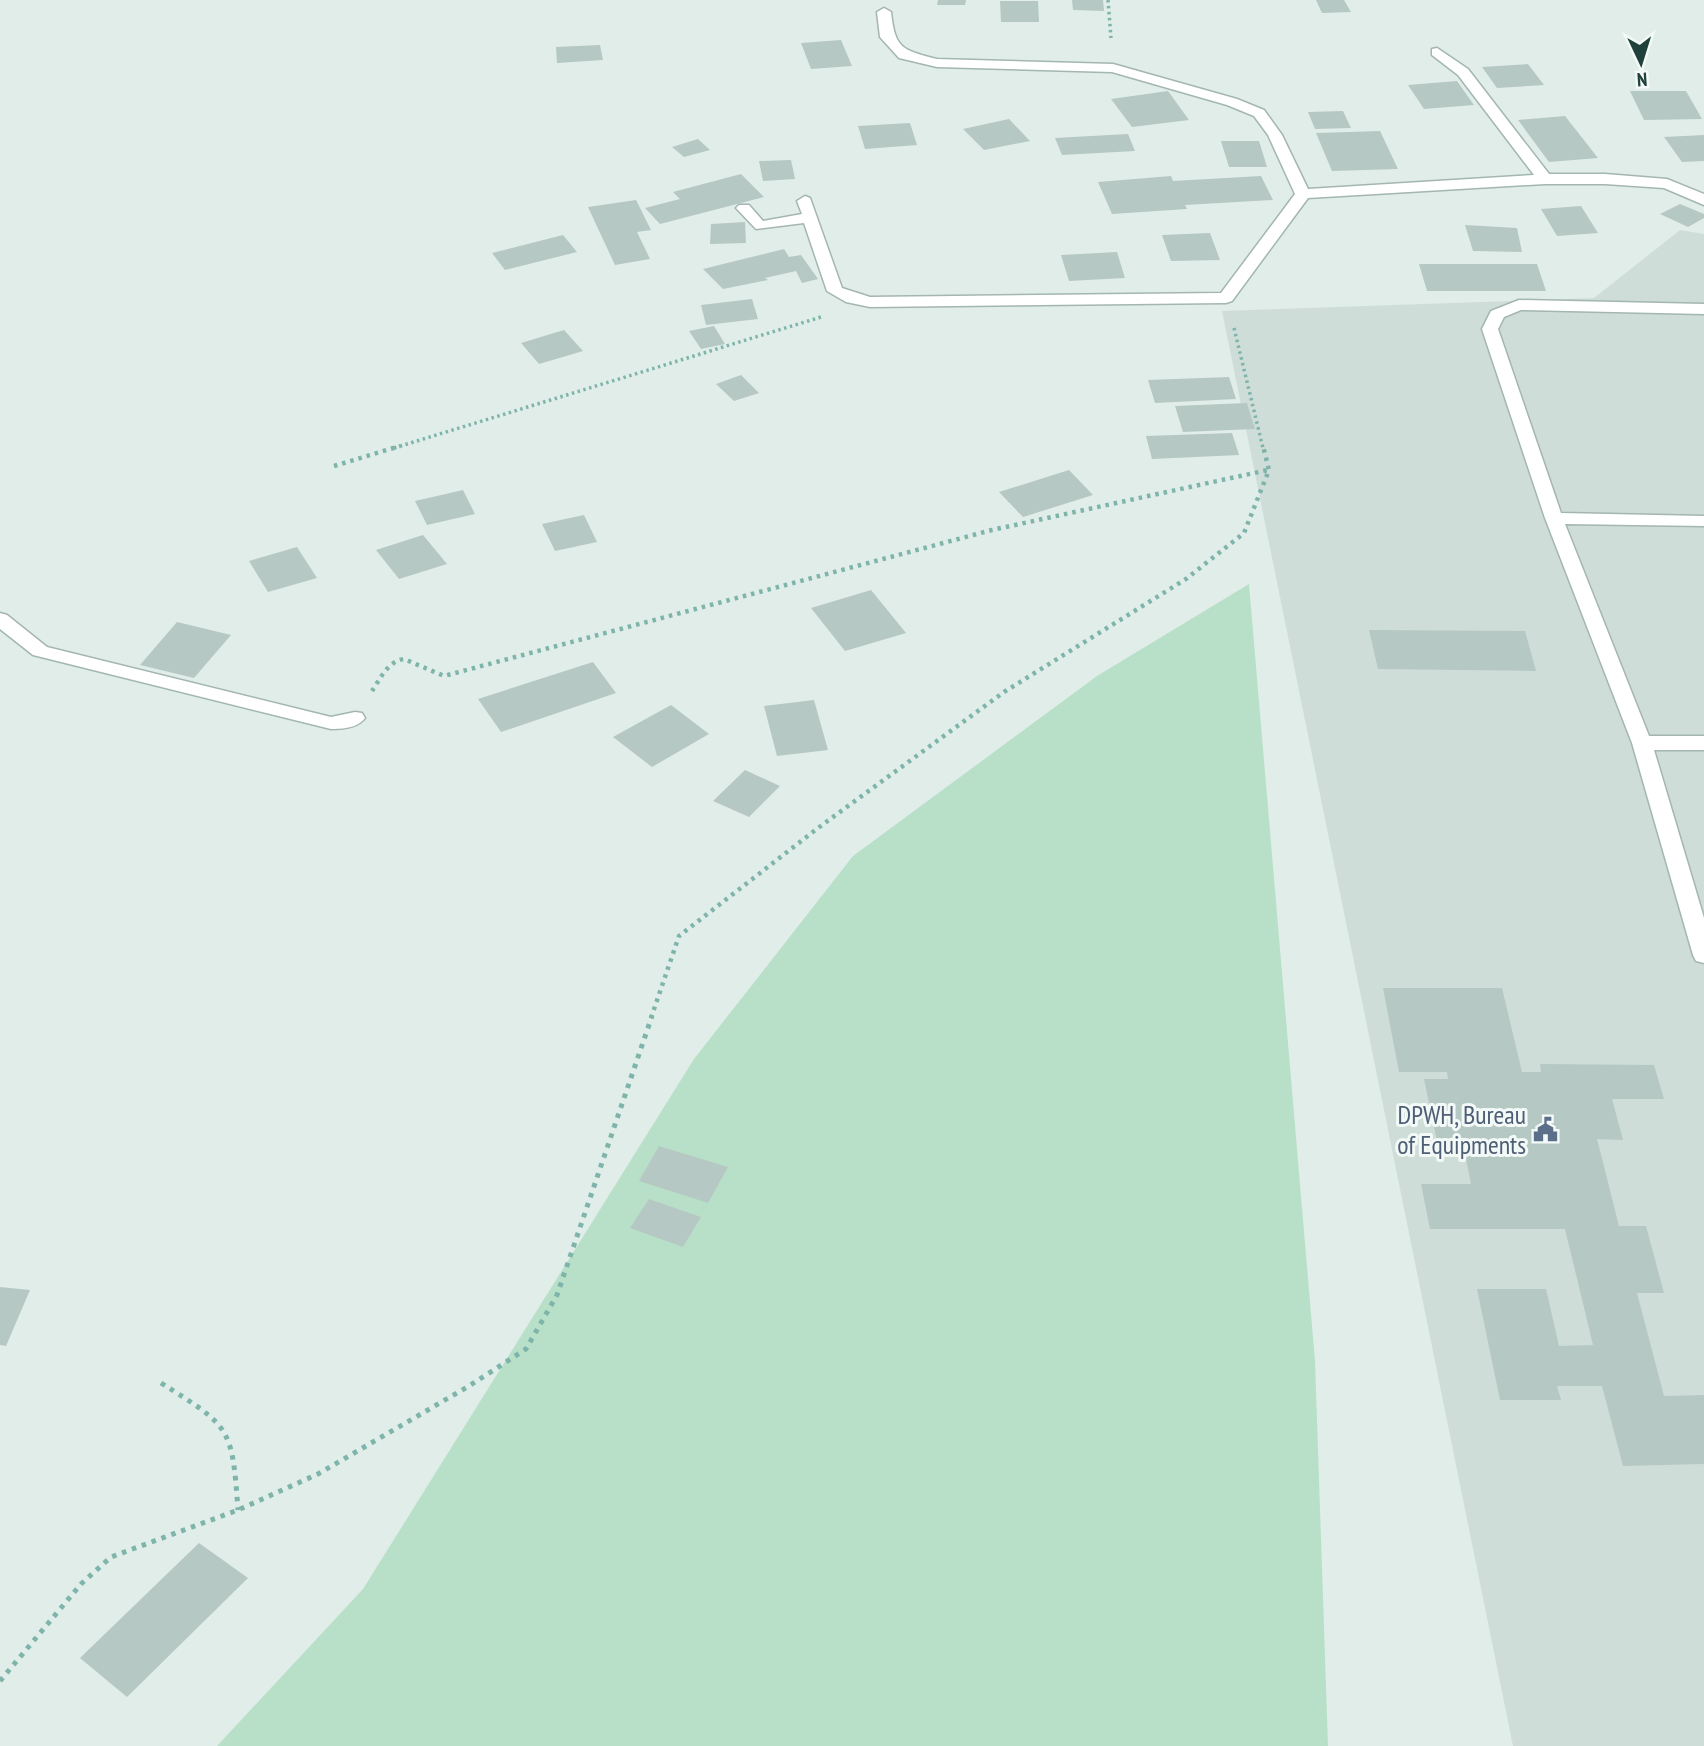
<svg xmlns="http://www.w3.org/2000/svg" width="1704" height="1746" viewBox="0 0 1704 1746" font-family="'PT Sans Narrow',sans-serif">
	<rect width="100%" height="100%" fill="#e1ede9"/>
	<path fill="#cfddd9" d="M1680,230l24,4v1512h-191l-291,-1435 372,-13z"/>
	<path fill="#b8e0c8" d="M1249,584l66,777 13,385h-1111l146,-157 331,-530 159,-203 244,-180z"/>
	<g fill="#b6c8c3">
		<path d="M938,0h28l-1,5h-28z"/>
		<path d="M1072,0h31l1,11 -31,-1z"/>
		<path d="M1316,0h28l7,12 -29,1z"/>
		<path d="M1000,1h38l1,21h-38z"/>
		<path d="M841,40l11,26 -41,3 -10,-26z"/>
		<path d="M600,45l3,15 -46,3 -1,-16z"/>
		<path d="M1528,64l16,21 -47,3 -15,-21z"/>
		<path d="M1457,81l17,24 -50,4 -16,-24z"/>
		<path d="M1168,91l21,29 -57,7 -21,-28z"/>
		<path d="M1630,91h56l16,28 -58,1z"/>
		<path d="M1343,111l8,17 -36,1 -7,-17z"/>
		<path d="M1565,116l33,42 -49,4 -31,-42z"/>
		<path d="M1009,119l21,22 -46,9 -21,-21z"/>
		<path d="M910,123l7,22 -52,4 -7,-23z"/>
		<path d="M1380,131l18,38 -66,2 -16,-38z"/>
		<path d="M1128,134l7,17 -73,4 -7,-17z"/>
		<path d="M1704,135v26l-22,1 -18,-25z"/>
		<path d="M698,139l12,11 -26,7 -12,-10z"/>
		<path d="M1221,141h38l8,26h-38z"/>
		<path d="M791,160l4,19 -32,2 -4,-20z"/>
		<path d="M741,174l23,23 -104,27 -15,-16 35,-9 -7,-7z"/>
		<path d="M1171,176l2,5 88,-5 12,24 -88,5 2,4 -75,5 -14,-32z"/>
		<path d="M636,200l15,30 -14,2 13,27 -35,6 -27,-58z"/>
		<path d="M1680,204l24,10v4l-16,9 -28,-13z"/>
		<path d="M1581,206l17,27 -41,3 -16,-27z"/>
		<path d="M745,222l1,21 -36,1 1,-20z"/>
		<path d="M1465,225l52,3 5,24 -49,-1z"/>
		<path d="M1210,233l10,27 -49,1 -9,-26z"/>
		<path d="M563,235l14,17 -72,18 -13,-17z"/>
		<path d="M784,249l5,8 12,-2 17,24 -16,4 -6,-12 -31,7 3,2 -45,9 -20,-20z"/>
		<path d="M1117,252l8,26 -56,3 -8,-26z"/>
		<path d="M1419,264h118l9,27h-119z"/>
		<path d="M752,299l6,20 -52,6 -5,-20z"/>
		<path d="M714,326l11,18 -24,5 -12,-18z"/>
		<path d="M564,330l19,21 -44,13 -18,-21z"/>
		<path d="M741,375l18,18 -25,8 -18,-17z"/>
		<path d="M1229,377l7,22 -81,4 -7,-23z"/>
		<path d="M1247,403l8,26 -72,3 -8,-26z"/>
		<path d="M1232,433l7,22 -87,4 -6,-23z"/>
		<path d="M1069,470l24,25 -70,22 -24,-25z"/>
		<path d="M463,490l12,24 -48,11 -12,-24z"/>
		<path d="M584,515l13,27 -42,9 -13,-27z"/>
		<path d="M423,535l24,29 -48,15 -23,-29z"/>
		<path d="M297,547l20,31 -49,14 -19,-31z"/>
		<path d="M871,590l35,43 -61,18 -34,-43z"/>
		<path d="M177,622l54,13 -37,43 -54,-13z"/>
		<path d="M1369,630l156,1 11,40 -158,-2z"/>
		<path d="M593,662l23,31 -115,39 -23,-33z"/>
		<path d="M814,700l14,50 -51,6 -13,-50z"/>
		<path d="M671,705l38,29 -57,33 -39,-30z"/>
		<path d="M745,770l35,16 -31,31 -36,-16z"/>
		<path d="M1383,988h119l20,84h19l-1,-8 114,1 10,34h-52l11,41 -26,-1 22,87h27l18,67h-27l27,103 40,-1v69l-81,2 -21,-80h-45l4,14h-61l-23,-111h69l13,57 34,-1 -28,-116h-135l-9,-45h50l-4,-20 -3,-13h-25l-15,-72h24l-1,-7h-48z"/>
		<path d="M659,1146l69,21 -20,36 -69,-22z"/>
		<path d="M649,1199l52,18 -18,30 -53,-19z"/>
		<path d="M0,1287l30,3 -24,56 -6,-1z"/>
		<path d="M199,1543l49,35 -121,119 -47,-39z"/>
	</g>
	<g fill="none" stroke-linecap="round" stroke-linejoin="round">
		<defs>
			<g id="minor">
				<path d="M884,8l7,4c4,37 11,38 46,47l176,5 124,35 27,11 18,25 26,54 226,-14 -76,-100 -26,-20v-6l5,-1 31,21 81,105h56l62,5 37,15v11l-40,-17 -59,-4h-60l-237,14 -76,103 -6,2 -356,4 -24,-5 -19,-11 -23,-68 -48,6 -20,-21 3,-3h10l14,16 39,-7 -5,-13 8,-5 5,2 32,90 28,9 351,-4 74,-99 -27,-59 -14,-19 -27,-11 -115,-33 -175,-5 -38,-9 -19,-21 -3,-25z"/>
				<path d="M1519,300l185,4v10l-183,-4 -17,7 -6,12 63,184 143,3v10l-139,-2 84,212h55v14h-50l50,168v45l-8,-2 -3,-6 -61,-212 -87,-225 -63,-189 9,-18z"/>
				<path d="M0,613l7,2 40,32 284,70 24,-5 7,1 3,5c-7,10 -23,11 -34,11l-298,-74 -33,-26z"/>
			</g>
		</defs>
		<use href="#minor" stroke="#a3b6b1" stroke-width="3"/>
		<g stroke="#7eb4aa" stroke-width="3.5" stroke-dasharray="2.5 3.5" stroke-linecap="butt">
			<path d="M1108,0l3,38"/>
			<path d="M1234,328l29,120"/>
			<path d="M394,448l427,-131"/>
		</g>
		<g stroke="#7eb4aa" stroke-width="4.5" stroke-dasharray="3.5 5" stroke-linecap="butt">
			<path d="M334,466l66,-20"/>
			<path d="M372,691c8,-12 16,-30 32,-32l40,17 548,-146 276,-60"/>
			<path d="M651,1018l28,-82 139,-108 186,-136 182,-113 58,-46 25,-63 -6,-24"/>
		</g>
		<g stroke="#7eb4aa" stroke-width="5" stroke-dasharray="4.5 6" stroke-linecap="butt">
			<path d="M161,1383c70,44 71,44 77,127"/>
			<path d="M0,1681l81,-97 30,-27 127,-47 80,-36 151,-88 57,-37 31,-54 95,-279"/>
		</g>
		<use href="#minor" fill="#fff" fill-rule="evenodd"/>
	</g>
	<defs>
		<symbol id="civic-bare" viewBox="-9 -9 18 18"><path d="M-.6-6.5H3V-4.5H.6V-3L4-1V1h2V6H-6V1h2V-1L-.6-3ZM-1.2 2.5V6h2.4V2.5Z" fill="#5c6f8a" stroke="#f2f9f7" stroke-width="2.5" paint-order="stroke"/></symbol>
	</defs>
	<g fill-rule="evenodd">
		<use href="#civic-bare" x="1528" y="1112" width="35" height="35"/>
	</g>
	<g text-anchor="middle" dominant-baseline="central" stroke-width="6" stroke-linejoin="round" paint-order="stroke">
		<g font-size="26" fill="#4e5e75" stroke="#f2f9f7" text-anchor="end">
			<text x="1526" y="1114">DPWH, Bureau<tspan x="1526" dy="30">of Equipments</tspan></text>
		</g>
	</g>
	<g transform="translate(1641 63) rotate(176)" stroke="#f2f9f7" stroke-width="5" paint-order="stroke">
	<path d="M0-5L12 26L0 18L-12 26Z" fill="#20403b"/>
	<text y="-10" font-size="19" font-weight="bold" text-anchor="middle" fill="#20403b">N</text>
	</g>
</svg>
